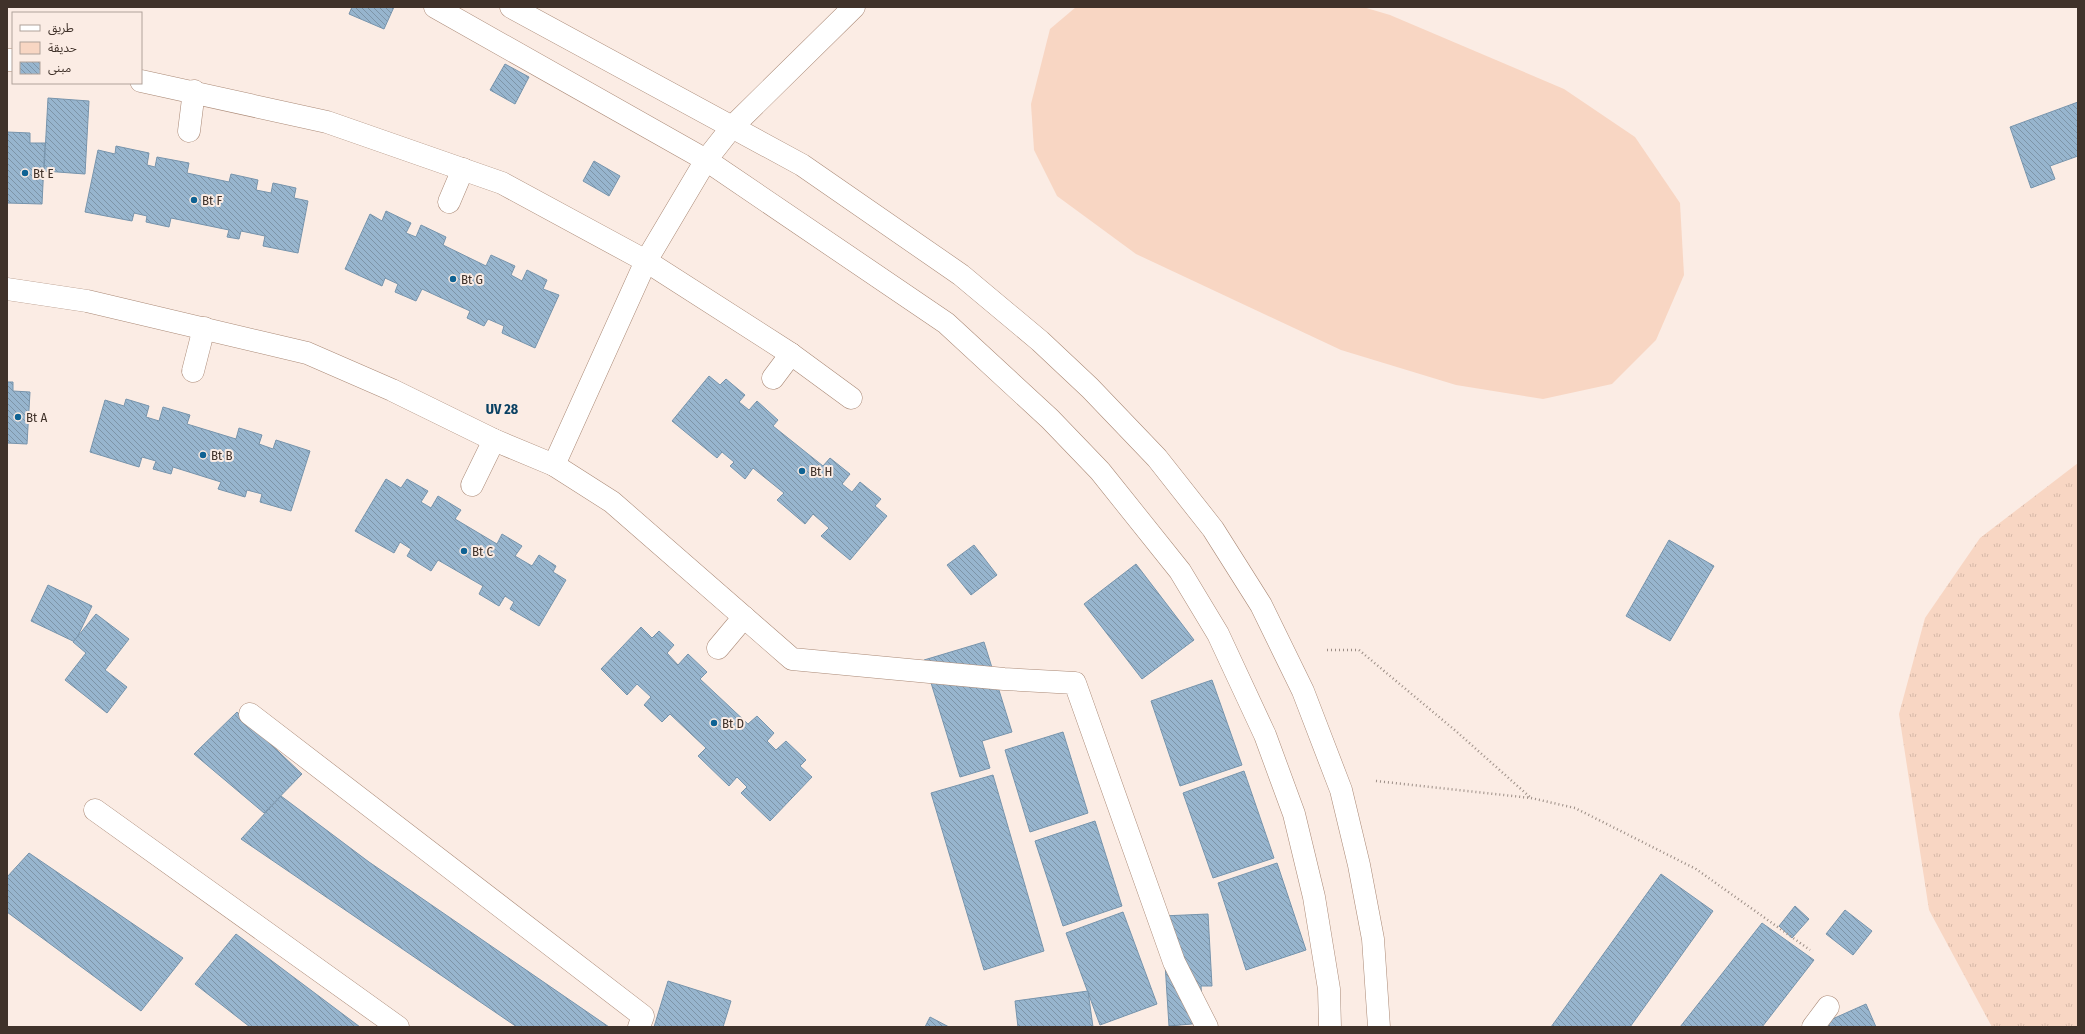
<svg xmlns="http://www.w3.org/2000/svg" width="2085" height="1034" viewBox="0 0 2085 1034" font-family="'Fira Sans Condensed','Noto Sans Arabic',sans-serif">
	<defs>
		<pattern id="grass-tufts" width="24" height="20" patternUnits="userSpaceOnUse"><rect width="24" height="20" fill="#f8d6c3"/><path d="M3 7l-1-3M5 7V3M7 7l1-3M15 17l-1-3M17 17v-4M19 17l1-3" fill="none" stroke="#d6b8a8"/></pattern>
		<pattern id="building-back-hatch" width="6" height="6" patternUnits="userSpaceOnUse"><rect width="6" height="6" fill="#97b5ce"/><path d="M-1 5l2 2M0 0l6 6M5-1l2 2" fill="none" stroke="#7d94a7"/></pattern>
	</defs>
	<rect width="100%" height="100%" fill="#fbece4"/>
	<path fill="url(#grass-tufts)" d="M2078,463v564h-86l-63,-117 -30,-196 26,-96 55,-80z"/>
	<path fill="#f8d6c3" d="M1076,7h287l27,8 174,74 71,48 45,66 4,72 -28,65 -44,44 -69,15 -87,-14 -115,-35 -205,-96 -79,-58 -23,-46 -3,-46 19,-75z"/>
	<g fill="url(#building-back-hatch)" stroke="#7794ac">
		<path d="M352,7h42l-10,22 -35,-15z"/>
		<path d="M505,64l24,13 -14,27 -25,-14z"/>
		<path d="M48,98l41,3 -4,73 -41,-3z"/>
		<path d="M2078,102v54l-28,10 5,13 -24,9 -21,-61z"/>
		<path d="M7,132l23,1v10h15l-3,61 -35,-1z"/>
		<path d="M116,146l33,7 -2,12 8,2 2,-10 32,6 -2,10 42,9 2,-8 27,6 -2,10 15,3 2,-10 23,5 -2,10 14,3 -10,52 -35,-7 2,-10 -24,-5 -2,8 -12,-2 2,-7 -58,-12 -2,9 -23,-5 1,-6 -13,-3 -2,8 -47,-9 13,-62 17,4z"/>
		<path d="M594,161l26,15 -11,20 -26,-15z"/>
		<path d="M386,211l25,12 -5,10 10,4 5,-12 25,12 -3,8 43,21 5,-11 24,11 -4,9 11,6 5,-11 20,10 -4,9 16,6 -24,53 -33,-15 2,-7 -16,-7 -4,7 -17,-8 3,-7 -48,-22 -6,12 -21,-9 3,-8 -13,-6 -3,8 -37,-17 25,-55 12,7z"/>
		<path d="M709,376l11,9 6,-6 19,16 -6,7 10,8 8,-9 21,19 -5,6 50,40 7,-8 20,16 -8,10 10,8 8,-10 21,17 -6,7 12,10 -37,44 -29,-24 8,-8 -16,-14 -8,10 -28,-24 7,-7 -31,-25 -8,11 -15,-13 4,-4 -12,-10 -5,6 -45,-37z"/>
		<path d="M7,382h6v9l17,1 -3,52 -20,-1z"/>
		<path d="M126,399l23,7 -3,11 13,4 4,-14 27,8 -3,9 49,15 3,-11 23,7 -3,9 14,5 3,-9 34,11 -19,60 -31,-9 2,-8 -15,-4 -2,7 -27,-8 3,-7 -48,-15 -2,7 -18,-5 3,-8 -14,-4 -3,10 -49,-15 15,-52 19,6z"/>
		<path d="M386,479l15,9 6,-9 21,12 -7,11 10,6 7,-12 23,14 -6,9 42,25 5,-10 20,12 -7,10 17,10 7,-11 17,11 -3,6 13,8 -27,46 -29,-17 4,-7 -9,-6 -6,10 -20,-12 4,-8 -45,-26 -7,11 -24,-15 4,-7 -11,-7 -6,11 -39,-22z"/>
		<path d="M1669,540l45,26 -44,75 -44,-25z"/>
		<path d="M974,545l23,30 -26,20 -24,-30z"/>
		<path d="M1136,564l58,76 -52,39 -58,-75z"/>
		<path d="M48,585l44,21 -17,36 -44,-21z"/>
		<path d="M96,614l33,25 -24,31 22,17 -20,26 -42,-33 21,-27 -13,-11z"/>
		<path d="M641,627l11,11 7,-7 15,14 -7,8 11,12 10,-11 19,18 -7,7 48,45 9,-8 17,17 -7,8 9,9 10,-9 20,19 -6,6 12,11 -42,44 -29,-28 6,-6 -10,-10 -8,9 -31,-30 8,-8 -36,-34 -8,8 -18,-17 7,-8 -14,-13 -10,11 -26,-26z"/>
		<path d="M984,642l28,90 -30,9 8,27 -30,9 -36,-117z"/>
		<path d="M1212,680l30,85 -62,21 -29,-85z"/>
		<path d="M237,712l65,62 -38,39 -70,-59z"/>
		<path d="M1063,732l25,81 -58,19 -25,-82z"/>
		<path d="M1244,771l30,87 -61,20 -30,-85z"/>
		<path d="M993,775l51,176 -60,19 -53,-177z"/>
		<path d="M281,796l88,66 240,165h-92l-276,-188z"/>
		<path d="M1095,821l27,85 -59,20 -28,-85z"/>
		<path d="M29,853l154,105 -42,53 -134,-99v-35z"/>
		<path d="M1277,863l29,87 -60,20 -28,-87z"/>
		<path d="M1661,874l52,37 -83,116h-79z"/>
		<path d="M1795,906l14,13 -17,19 -13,-12z"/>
		<path d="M1845,910l27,21 -19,24 -27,-21z"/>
		<path d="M1123,912l34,92 -57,21 -34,-92z"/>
		<path d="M1208,914l4,72h-11l2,37 -34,3 -7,-110z"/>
		<path d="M1762,923l52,37 -52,67h-82z"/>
		<path d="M236,934l124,93h-110l-55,-43z"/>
		<path d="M668,981l63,20 -8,26h-69z"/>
		<path d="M1088,991l5,36h-75l-3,-26z"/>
		<path d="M1866,1004l10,23h-55l-2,-2z"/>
		<path d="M930,1017l19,10h-24z"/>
	</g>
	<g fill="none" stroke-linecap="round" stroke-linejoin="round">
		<defs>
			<g id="minor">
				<path d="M435,7l271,153 240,163 104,96 50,52 80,100 38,63 47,101 29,79 20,83 15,92 1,38"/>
				<path d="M511,7l291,158 159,110 79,66 50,47 67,70 56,71 48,76 42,86 38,99 18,75 14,74 6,88"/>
				<path d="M7,60h6"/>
				<path d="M141,81l186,41 175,61 144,78 145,93 60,44"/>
				<path d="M189,131l5,-40"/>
				<path d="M449,202l14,-33"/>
				<path d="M7,289l80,12 220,52 85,37 102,50 60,25 92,-204 60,-101 26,-33 122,-120"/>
				<path d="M193,371l11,-43"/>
				<path d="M773,378l18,-24"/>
				<path d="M554,465l58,37 180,157 212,20 71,4 99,279 33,65"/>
				<path d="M472,485l22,-45"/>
				<path d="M718,648l26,-31"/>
				<path d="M250,714l393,302 -4,11"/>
				<path d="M95,810l303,217"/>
				<path d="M1813,1027l15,-20"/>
			</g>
		</defs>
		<use href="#minor" stroke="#aa8976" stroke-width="23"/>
		<g stroke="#9b8d85" stroke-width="2.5" stroke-dasharray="1 3" stroke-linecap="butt">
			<path d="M1327,650h32l98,82 74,66"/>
			<path d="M1376,781l155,17 44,10 121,61 114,81"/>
		</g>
		<use href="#minor" stroke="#fff" stroke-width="22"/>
	</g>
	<g fill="#0f6293" stroke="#fbece4" stroke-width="1.5">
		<circle cx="25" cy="173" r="4"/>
		<circle cx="194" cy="200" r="4"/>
		<circle cx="453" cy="279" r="4"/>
		<circle cx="18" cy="417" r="4"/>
		<circle cx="203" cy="455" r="4"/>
		<circle cx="802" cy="471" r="4"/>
		<circle cx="464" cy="551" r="4"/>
		<circle cx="714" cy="723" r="4"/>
	</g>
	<g text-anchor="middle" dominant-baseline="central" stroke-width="4" stroke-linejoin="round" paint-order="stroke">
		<g font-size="13" fill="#40322a" stroke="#fbece4" text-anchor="start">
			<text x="33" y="173">Bt E</text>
			<text x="202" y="200">Bt F</text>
			<text x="461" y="279">Bt G</text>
			<text x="26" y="417">Bt A</text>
			<text x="211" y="455">Bt B</text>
			<text x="810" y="471">Bt H</text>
			<text x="472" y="551">Bt C</text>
			<text x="722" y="723">Bt D</text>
		</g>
		<g font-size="14" font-weight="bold" fill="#0a4163" stroke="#fbece4">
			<text x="502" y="409">UV 28</text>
		</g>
	</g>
	<rect width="2085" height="1034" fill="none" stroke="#40322a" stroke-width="16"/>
	<rect x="12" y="12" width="130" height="72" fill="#fbece4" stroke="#b0a29a"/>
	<rect x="20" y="25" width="20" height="6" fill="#ffffff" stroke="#b0a29a"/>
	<text x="48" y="32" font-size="12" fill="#40322a">طريق</text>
	<rect x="20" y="42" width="20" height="12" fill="#f8d6c3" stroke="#b0a29a"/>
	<text x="48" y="52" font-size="12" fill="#40322a">حديقة</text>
	<rect x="20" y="62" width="20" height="12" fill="url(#building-back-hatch)" stroke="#b0a29a"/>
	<text x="48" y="72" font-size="12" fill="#40322a">مبنى</text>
</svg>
